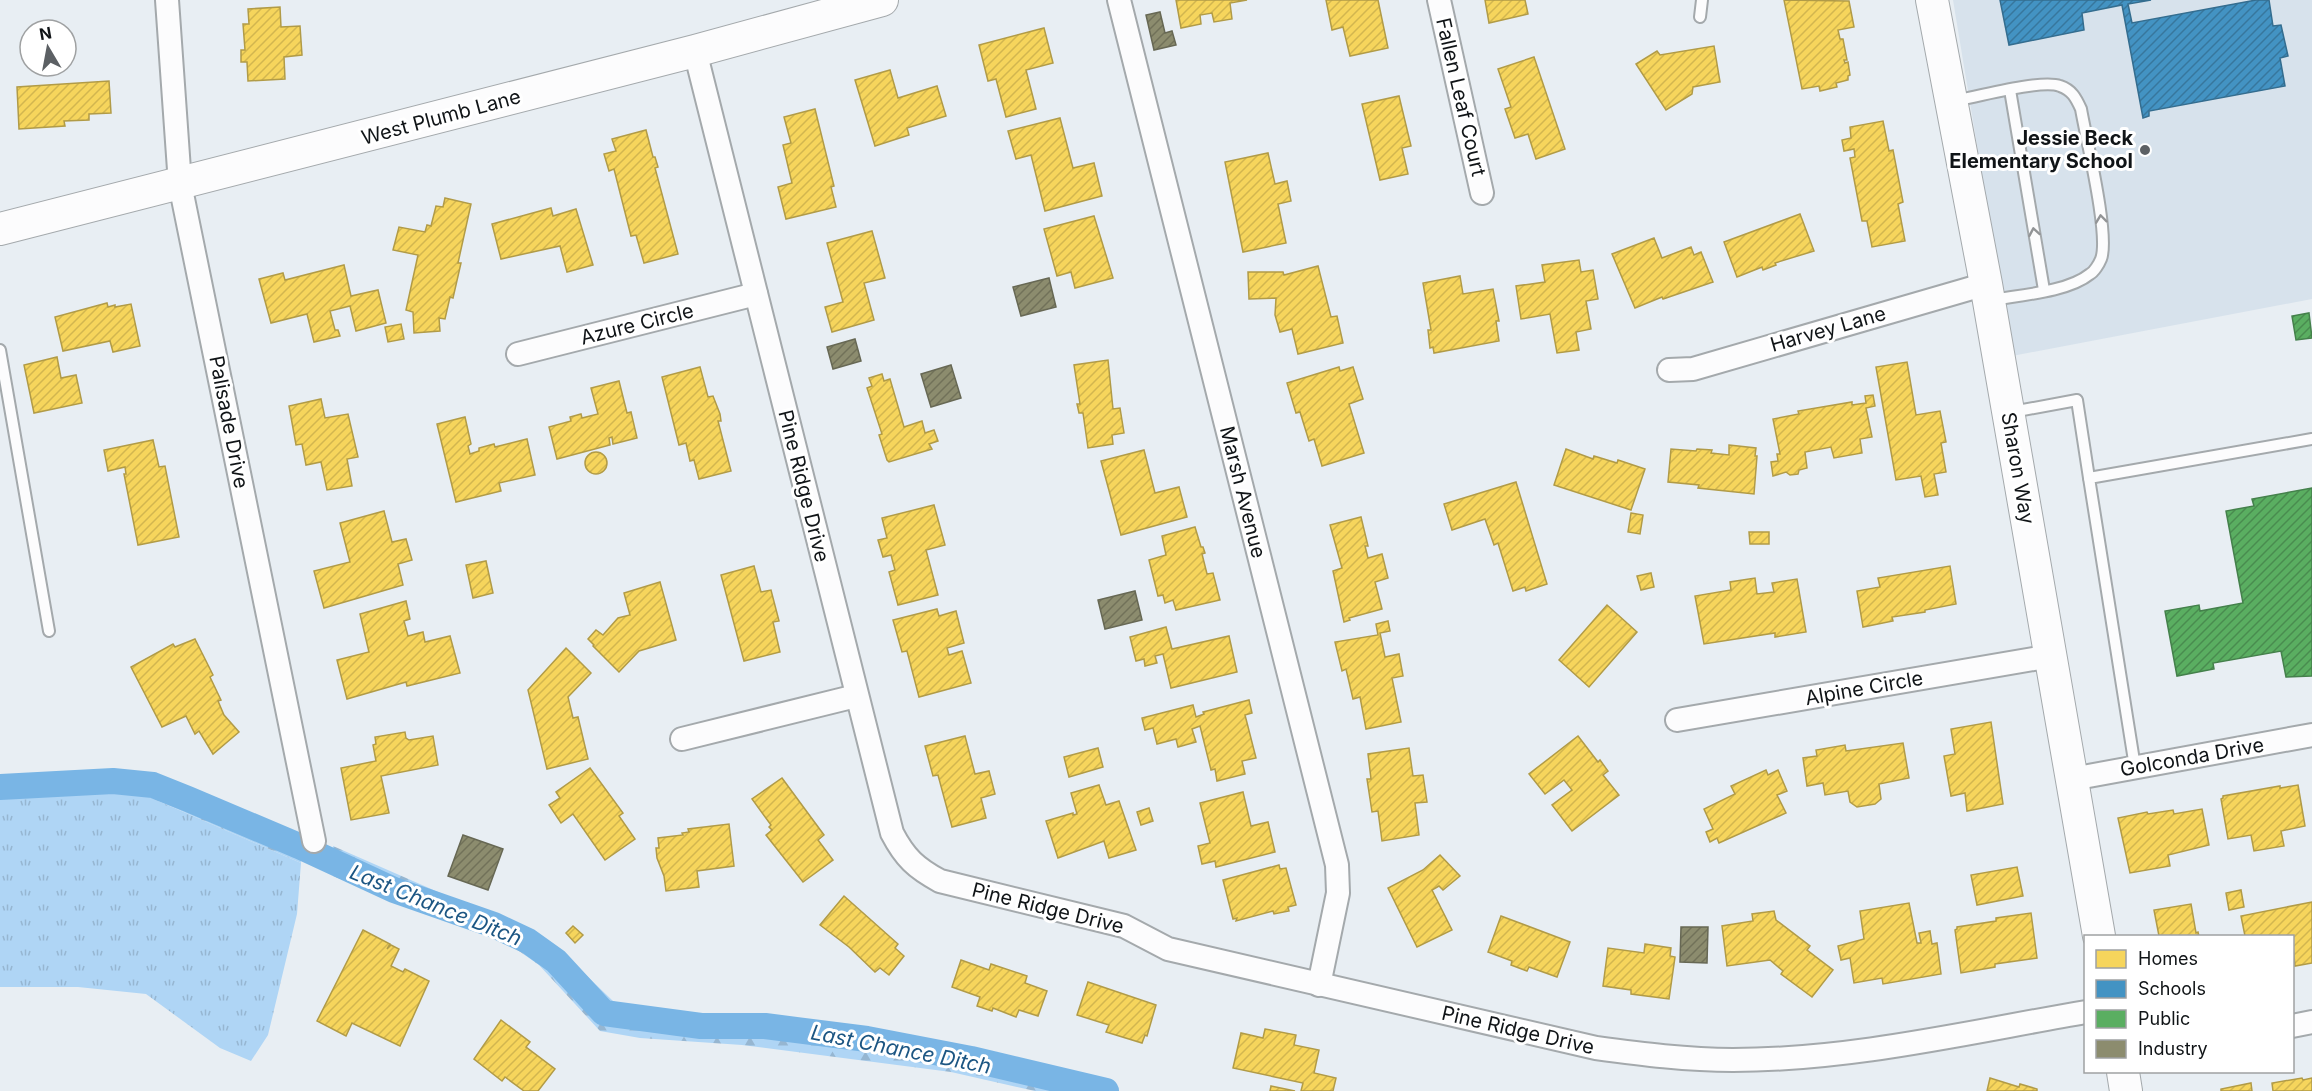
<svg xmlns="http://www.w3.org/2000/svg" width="2312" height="1091" viewBox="0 0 2312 1091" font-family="Inter,sans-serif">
	<defs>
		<pattern id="grass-tufts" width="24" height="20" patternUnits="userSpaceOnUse" patternTransform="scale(1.5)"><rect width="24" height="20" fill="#afd5f5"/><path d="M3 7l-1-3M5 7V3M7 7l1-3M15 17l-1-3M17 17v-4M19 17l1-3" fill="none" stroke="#96b6d1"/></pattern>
		<pattern id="forest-firs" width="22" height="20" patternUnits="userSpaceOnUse" patternTransform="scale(1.5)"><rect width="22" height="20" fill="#afd5f5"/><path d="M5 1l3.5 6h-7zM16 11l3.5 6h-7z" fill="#96b6d1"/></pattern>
		<pattern id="homes-hatch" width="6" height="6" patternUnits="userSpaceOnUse" patternTransform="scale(1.5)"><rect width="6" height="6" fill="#f6d55c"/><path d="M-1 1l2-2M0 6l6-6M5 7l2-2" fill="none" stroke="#d2b64f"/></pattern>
		<pattern id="schools-hatch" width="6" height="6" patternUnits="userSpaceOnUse" patternTransform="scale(1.5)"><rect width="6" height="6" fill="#4393c3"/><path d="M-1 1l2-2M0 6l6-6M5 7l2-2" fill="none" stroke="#37779d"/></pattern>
		<pattern id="public-hatch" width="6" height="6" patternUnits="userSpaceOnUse" patternTransform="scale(1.5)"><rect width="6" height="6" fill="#5aae61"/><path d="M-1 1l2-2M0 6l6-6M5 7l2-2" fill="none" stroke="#498c4f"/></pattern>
		<pattern id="industry-hatch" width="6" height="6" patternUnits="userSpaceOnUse" patternTransform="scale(1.5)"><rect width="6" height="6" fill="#8c8c6e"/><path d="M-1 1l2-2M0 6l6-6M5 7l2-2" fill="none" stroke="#717159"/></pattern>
	</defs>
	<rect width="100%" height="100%" fill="#e8eef3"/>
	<path fill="#d7e2ec" d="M1953,0h359v299l-300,57z"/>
	<path fill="url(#grass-tufts)" d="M41,774l18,20 32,-2 56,4 154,67 -4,51 -29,121 -17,26 -31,-13 -74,-54 -68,-7h-78v-211z"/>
	<g fill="url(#forest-firs)">
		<path d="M87,771l64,5 122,51 26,12 2,24 -154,-67 -56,-4 -32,2 -18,-20z"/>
		<path d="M333,846l203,89 26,17 51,49 26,10 106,5 114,16 153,31 105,28h-82l-84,-19 -209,-27 -102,-7 -40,-7 -61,-66 -30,-21 -176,-68z"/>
	</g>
	<g fill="url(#homes-hatch)" stroke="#b19b47" stroke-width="1.5">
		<path d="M1176,0h71l-17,3 2,16 -18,3 -2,-9 -12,2 1,9 -20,4z"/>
		<path d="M1326,0h52l10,48 -38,8 -7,-29 -11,3z"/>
		<path d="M1485,0h40l3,14 -39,9z"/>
		<path d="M1784,0l65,1 5,26 -16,3 2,9h3l4,21h-3l1,3 3,-1 2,13 -2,1v4l-12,3 1,4 -17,4 -1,-5 -17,3z"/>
		<path d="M280,7l1,20 19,-1 2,29 -18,2 1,22 -37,2 -1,-19h-6v-12h4l-2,-26h6l-1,-15z"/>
		<path d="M1044,28l9,35 -27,7 10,39 -30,8 -10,-38 -8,2 -9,-36z"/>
		<path d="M1714,46l6,36 -27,5 -1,7 -26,16 -30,-46 21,-13 3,4z"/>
		<path d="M1534,57l31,92 -29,10 -8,-25 -13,4 -10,-29 6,-2 -13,-38z"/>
		<path d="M890,70l8,28 39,-12 9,30 -39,12 2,7 -34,11 -20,-66z"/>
		<path d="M109,81l2,32 -22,1v6l-25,1 1,5 -46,3 -2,-42z"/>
		<path d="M1399,96l12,50 -9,2 6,26 -28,6 -18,-76z"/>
		<path d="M815,109l19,77 -3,1 5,20 -50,12 -8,-32 14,-4 -9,-38 8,-2 -7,-26z"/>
		<path d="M1060,118l13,50 21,-5 8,33 -57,15 -14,-56 -15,4 -8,-28z"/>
		<path d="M1883,121l6,30 4,-1 10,52 -5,2 7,37 -33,6 -5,-26h-5l-12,-63 5,-1 -1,-8 -10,2 -2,-11 9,-2 -1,-11z"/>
		<path d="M646,130l7,27h2l3,10 -3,1 23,86 -34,9 -8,-28 -5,1 -17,-67 -5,2 -5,-17 12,-3 -4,-12z"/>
		<path d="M1268,153l7,31 12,-3 4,20 -13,3 8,39 -43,9 -18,-90z"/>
		<path d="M445,198l26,6 -13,59h3l-8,35 -3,-1 -5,22 -6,-1 1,13 -26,2 -1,-21 -7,-2 12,-55 -25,-5 6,-23 26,5 2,-7 4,1 5,-20 7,1z"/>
		<path d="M551,208l2,8 23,-7 17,56 -26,7 -7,-26 -59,13 -9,-35z"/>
		<path d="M1800,214l14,37 -39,12 1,2 -13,5 -1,-3 -25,10 -13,-35z"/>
		<path d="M1094,216l19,62 -38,10 -4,-16 -14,4 -13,-47z"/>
		<path d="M872,231l13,47 -21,5 10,37 -42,12 -7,-25 18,-5 -16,-59z"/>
		<path d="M1654,238l8,20 29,-11 3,8 7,-3 12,30 -50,17 -1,-2 -27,11 -23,-54z"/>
		<path d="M1579,260l2,12 12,-2 5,29 -12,2 5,28 -15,3 3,18 -22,3 -7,-39 -29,5 -5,-33 29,-4 -3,-17z"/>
		<path d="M344,265l7,31 27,-6 8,33 -30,8 -6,-25 -20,5 5,19h3l2,6 -26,6 -7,-28 -36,9 -12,-44 24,-6 2,7z"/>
		<path d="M1318,266l13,51 6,-1 6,27 -45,11 -6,-25 -12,3 -5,-17 1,-17 -27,1 -1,-27h35l1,3z"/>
		<path d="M1460,276l3,18 30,-5 6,32h-3l3,20 -65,12 -1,-6 -3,1 -2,-18h3l-8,-47z"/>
		<path d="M107,303l1,4 7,-2v2l16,-3 9,42 -27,6 -3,-11 -47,10 -8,-34z"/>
		<path d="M401,324l3,15 -16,3 -3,-15z"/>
		<path d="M57,357l4,21 15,-3 6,28 -48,10 -10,-48z"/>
		<path d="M1108,360l5,49 7,-1 4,25 -12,2 1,9 -25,4 -5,-35h-4l-2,-9h3l-6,-39z"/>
		<path d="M1907,362l9,53 24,-4 6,31 -5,1 5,29 -12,2 4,21 -13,2 -4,-21 -25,4 -20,-113z"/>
		<path d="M700,367l8,30 5,-1 7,18 1,7h-3l13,50 -32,8 -5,-19 -4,1 -4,-18 -7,2 -17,-68z"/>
		<path d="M1339,367l1,4 13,-4 10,32 -14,5 15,49 -42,13 -8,-27 -5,2 -9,-29 -4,1 -9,-30z"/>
		<path d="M882,374l2,7 6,-2 14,48 18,-6 3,12 9,-3 4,11 -9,3 3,5 -43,13 -2,-2 -8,-25 3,-1 -15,-46 5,-2 -3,-8z"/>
		<path d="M619,381l8,32 4,-1 6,26 -24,6 -1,-7 -3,1 1,7 -53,14 -8,-32 22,-6 -1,-4 11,-3 1,4 16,-4 -7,-26z"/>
		<path d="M1873,395l2,11 -9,2 6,29 -12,2 2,14 -28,5 -3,-11 -26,5 2,16 -8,2 -1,4 -8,1 -4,-3 -13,4 -2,-14 7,-1 -1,-7h3l-7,-35 26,-5 -1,-3 54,-9v3l14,-2 -1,-7z"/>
		<path d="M321,399l4,19 23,-4 10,43 -11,2 5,27 -25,4 -6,-28 -15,3 -4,-21 -6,1 -7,-39z"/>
		<path d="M465,417l6,27 -3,2 2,8 9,-3v-3l15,-4 1,3 32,-8 8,36 -36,8 2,8 -45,11 -19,-78z"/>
		<path d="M153,440l6,27 6,-1 14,71 -41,8 -14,-71h2l-1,-7 -17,4 -4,-21z"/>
		<path d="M1729,445l27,3 -1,8h2l-3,38 -56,-6 1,-3 -31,-3 3,-33 25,2 1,-2 15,1 -1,3 18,2z"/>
		<path d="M1566,449l27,10 1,-3 23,7 1,-3 27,9 -14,41 -77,-25z"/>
		<path d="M1144,450l11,43 24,-6 8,30 -66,18 -20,-74z"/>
		<circle cx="596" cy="463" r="11"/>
		<path d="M1516,482l31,102 -21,7 -1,-4 -12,4 -15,-48 -4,2 -9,-26 -33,11 -8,-26z"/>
		<path d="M934,505l11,40 -19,5 12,45 -40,10 -9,-33 6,-2 -4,-15 -8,2 -5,-17 9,-2 -5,-20z"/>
		<path d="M384,511l8,31 14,-3 6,21 -14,4 5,21 -79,23 -10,-37 36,-9 -10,-39z"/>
		<path d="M1631,513l12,2 -3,19 -12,-2z"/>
		<path d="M1361,517l7,29h-3l3,12 14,-4 6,24 -13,4 7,27 -33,9 1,2 -6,2 -11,-51 9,-3 -12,-43z"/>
		<path d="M1195,527l6,20h2l2,6 -3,1 5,20 6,-1 7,27 -44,10 -3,-10 -8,3 -2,-8 -5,1 -9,-36 17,-5 -4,-19z"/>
		<path d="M1749,532h20v12h-19z"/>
		<path d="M486,561l7,32 -20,5 -7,-33z"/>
		<path d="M754,566l7,26 10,-2 8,31 -6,1 7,30 -36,9 -23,-86z"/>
		<path d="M1950,566l6,38 -31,6v2l-33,5 1,4 -30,6 -6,-36 23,-4 -2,-9z"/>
		<path d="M1651,573l3,14 -13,3 -4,-14z"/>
		<path d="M1755,578l2,16 17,-2 -2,-9 25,-4 9,53 -31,5v-4l-71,11 -9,-48 36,-6 -1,-8z"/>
		<path d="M660,582l16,58 -37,11 -20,21 -26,-26 1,-1 -6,-6 8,-9 7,5 15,-17 12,-3 -6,-22z"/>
		<path d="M406,601l4,18 -6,2 4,15 15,-4 2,10 25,-6 10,37 -53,13 -1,-4 -59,17 -10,-39 32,-8 -9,-38z"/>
		<path d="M1607,605l30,27 -48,55 -30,-27z"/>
		<path d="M937,609l2,7 17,-5 8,32 -17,5 2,7 13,-4 9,32 -52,14 -12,-46 -5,1 -9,-32z"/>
		<path d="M1388,621l2,10 -10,2 5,24 14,-3 4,22 -11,2 9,44 -35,7 -6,-32 -7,2 -7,-30 -4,2 -7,-29 43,-7 -2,-11z"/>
		<path d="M1166,627l6,22 57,-13 8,36 -66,16 -8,-34 -8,2 2,7 -12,3 -1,-7 -8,2 -6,-24z"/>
		<path d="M195,639l18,36 -3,2 11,23 -3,1 6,14 15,17 -26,22 -14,-23 -4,3 -9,-18 -24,11 -31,-60 42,-23 2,3z"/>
		<path d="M566,648l25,25 -23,24 5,21 5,-1 10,42 -41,10 -19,-79z"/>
		<path d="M1249,700l3,13 -7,2 11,43 -14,3 3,13 -28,7 -2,-12 -4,1 -11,-44 -8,3 4,13 -18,5 -2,-8 -19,5 -4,-16 -8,2 -3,-12 51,-13 3,12 8,-3 -1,-2z"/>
		<path d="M1991,722l12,82 -36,7 -2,-18 -14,3 -7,-40 11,-2 -4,-25z"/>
		<path d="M405,732l1,6 3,2 24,-4 5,29 -57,11 8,37 -38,7 -10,-52 35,-7 -3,-16 3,-1 -1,-7z"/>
		<path d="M965,736l10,38 14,-3 6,23 -14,4 5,20 -34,9 -14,-52 -5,1 -8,-30z"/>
		<path d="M1578,736l20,26 2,-2 8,11 -5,4 16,20 -47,36 -20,-26 20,-15 -8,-10 -19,14 -16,-20z"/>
		<path d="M1903,743l6,35 -30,6 2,15 -6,5 -18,3 -7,-5 -2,-11 -23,4 -2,-12 -16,3 -4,-28 14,-2 -1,-6 29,-5 1,6z"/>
		<path d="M1098,748l5,19 -34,10 -5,-20z"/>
		<path d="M1409,748l4,28 10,-1 4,27 -12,1 4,32 -37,6 -4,-30 -6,1 -5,-33h4l-3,-25z"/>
		<path d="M590,768l33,45 -4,3 16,23 -30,21 -32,-46 -12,9 -12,-18 11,-7 -4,-6z"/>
		<path d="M1766,770l2,5 10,-5 9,21 -10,4 9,18 -67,30 -2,-5 -7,4 -4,-10 7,-3 -9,-20 31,-15 -4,-8z"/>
		<path d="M782,778l42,57 -6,5 15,20 -30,22 -37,-47 6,-5 -3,-3 2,-2 -19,-26z"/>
		<path d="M1099,785l7,20 13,-4 17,49 -27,8 -5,-17 -46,17 -12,-37 27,-8v2l4,-1 -6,-21z"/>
		<path d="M2298,785l7,41 -24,5 3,15 -30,5 -3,-16 -23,4 -7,-40 2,-1v-2l57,-10v2z"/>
		<path d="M1243,792l8,34 17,-4 7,30 -59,15 -1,-6 -13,3 -4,-18 12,-3 -10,-40z"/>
		<path d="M1149,808l4,13 -12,4 -4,-13z"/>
		<path d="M2202,809l7,36 -41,10 2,11 -40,7 -12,-55 29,-6 1,2 25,-4 1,4z"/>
		<path d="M729,824l5,42 -37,5 2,16 -33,4 -2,-15 -7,-18 -1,-10h3l-1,-10 25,-3 -1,-2 7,-1 -1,-3z"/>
		<path d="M1440,855l20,21 -17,14 -4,-4 -7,4 20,40 -35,17 -29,-59 35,-18z"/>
		<path d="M1279,865l1,4 6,-1 10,37 -8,2 1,4 -15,3 -1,-3 -37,10 1,-3 -4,1 -10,-39z"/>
		<path d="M2017,867l6,29 -46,9 -6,-30z"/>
		<path d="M2241,890l3,17 -15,3 -3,-17z"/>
		<path d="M844,896l54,48 -3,4 9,8 -15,19 -9,-7 -5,4 -26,-25 -29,-22z"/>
		<path d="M2312,902v61l-17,3 -3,-30h-47l-4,-20z"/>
		<path d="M1909,903l8,40h4l-2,-10 11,-2 2,13 5,-1 4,31 -58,10 -1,-6 -28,5 -4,-25 -9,2 -3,-14 26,-7 -4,-28z"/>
		<path d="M2191,904l5,29 2,-1 1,4h-40l-5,-26z"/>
		<path d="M1774,911l2,9 34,26 -3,4 26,20 -21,27 -31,-23 2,-3 -13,-11 -43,6 -5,-40 31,-5 -1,-7z"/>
		<path d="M2031,913l6,45 -42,6v3l-34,6 -6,-43 2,-1v-2l39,-6v-3z"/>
		<path d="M1501,916l69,26 -13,35 -28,-10 -2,4 -16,-6 1,-4 -24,-9z"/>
		<path d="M573,926l10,9 -8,8 -9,-10z"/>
		<path d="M363,930l27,14 -3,5 4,-4 8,4 -8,17 12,6 2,-3 24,12 -29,65 -48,-23 -6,13 -29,-15z"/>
		<path d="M1645,944l26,4 -1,8 5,1 -6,42 -38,-5v-4l-28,-4 5,-38 36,5z"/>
		<path d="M961,960l28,10 2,-6 36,12 -2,7 22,8 -9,25 -19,-6 -3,7 -23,-9 -1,3 -15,-5 3,-9 -28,-10z"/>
		<path d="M1088,982l68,23 -9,31 -2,-1 -3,8 -36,-11 3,-7 -32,-10z"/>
		<path d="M501,1020l29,22 -4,5 29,22 -17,22h-14l-19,-14 -3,4 -28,-22z"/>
		<path d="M1265,1029l31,6 -2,10 25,5 -5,23 22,5 -3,13h-32l2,-8 -70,-15 8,-35 22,5z"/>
		<path d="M1990,1078l29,9 1,-3 17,5v2h-50z"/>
		<path d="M2302,1078l1,2 9,-2v13h-39l-1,-8z"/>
		<path d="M2251,1083l1,8h-31v-2z"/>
		<path d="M1271,1086l24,5h-25z"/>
	</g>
	<path fill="url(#schools-hatch)" stroke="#346d8f" stroke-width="1.5" d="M2000,0h151l-23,4 4,19 124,-23h13l4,26 8,-1 7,31 -8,2 5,28 -136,25v5l-6,2 -21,-113 -40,8 2,17 -75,15z"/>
	<g fill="url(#public-hatch)" stroke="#44804b" stroke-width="1.5">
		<path d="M2309,313l3,25 -16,2 -4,-24z"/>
		<path d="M2312,488v188l-26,1 -5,-26 -68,12 1,6 -37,7 -12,-65 34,-6 1,6 43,-8 -17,-92 28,-5 -2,-7z"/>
	</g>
	<g fill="url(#industry-hatch)" stroke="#676854" stroke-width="1.5">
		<path d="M1160,12l5,21 7,-2 4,14 -22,5 -8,-35z"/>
		<path d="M1049,278l7,29 -35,9 -8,-29z"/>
		<path d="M855,339l6,22 -28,8 -6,-22z"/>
		<path d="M951,365l10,33 -30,9 -10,-33z"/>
		<path d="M1135,591l7,29 -37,9 -7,-29z"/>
		<path d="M463,835l40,14 -15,41 -40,-14z"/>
		<path d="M1681,927h27l-1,36 -27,-1z"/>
	</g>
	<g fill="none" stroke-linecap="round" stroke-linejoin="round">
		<path stroke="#79b5e5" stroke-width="26" d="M0,787l113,-6 40,4 35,14 111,47 95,44 100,35 34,16 28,20 48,52 97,13h64l102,13 104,20 135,32"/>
		<defs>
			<g id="lane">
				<path d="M1700,17l2,-17"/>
				<path d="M2010,90l34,200"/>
				<path d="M1954,101c22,-4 87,-22 106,-15 12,4 16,12 21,23 5,29 29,127 20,150 -2,5 -7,13 -11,15 -22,18 -70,21 -98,26"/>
				<path d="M0,350l49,281"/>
				<path d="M2012,412l65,-12 12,78"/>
				<path d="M2135,767l-46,-289 223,-39"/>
			</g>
			<g id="street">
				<path d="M167,0l13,184 134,657"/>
				<path d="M1119,0l218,865 1,28 -19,92"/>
				<path d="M1439,0l43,193"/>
				<path d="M695,51l197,782c13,25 24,35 48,48l184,45 44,23 428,99c45,6 91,12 137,12 118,0 236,-28 353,-48"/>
				<path d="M518,354l238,-60"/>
				<path d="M1669,370l24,-1 293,-85"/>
				<path d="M1677,720l374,-64"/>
				<path d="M682,739l174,-43"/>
				<path d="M2072,779l240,-44"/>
				<path d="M2292,1026l20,-4"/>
			</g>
			<g id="secondary">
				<path d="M1932,0l54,284 113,652"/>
				<path d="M0,229l695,-178 187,-51"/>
				<path d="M2123,1072l3,19"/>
			</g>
		</defs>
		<use href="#lane" stroke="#a4a9ac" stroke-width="14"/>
		<use href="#street" stroke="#a4a9ac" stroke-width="26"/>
		<use href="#secondary" stroke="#a4a9ac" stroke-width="34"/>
		<use href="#lane" stroke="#fcfcfd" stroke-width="10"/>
		<use href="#street" stroke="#fcfcfd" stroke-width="22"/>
		<use href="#secondary" stroke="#fcfcfd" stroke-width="32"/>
	</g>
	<defs><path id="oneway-chevron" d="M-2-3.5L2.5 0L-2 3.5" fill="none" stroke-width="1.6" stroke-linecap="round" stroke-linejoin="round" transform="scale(1.5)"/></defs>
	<g stroke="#929496">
		<use href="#oneway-chevron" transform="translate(2101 219) rotate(-97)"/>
		<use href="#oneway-chevron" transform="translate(2034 232) rotate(-100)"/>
	</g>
	<circle fill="#5c6064" stroke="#fff" stroke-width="2" cx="2145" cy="150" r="6"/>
	<g text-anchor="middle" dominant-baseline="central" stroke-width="6" stroke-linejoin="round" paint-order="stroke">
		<g font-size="20" fill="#101417" stroke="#fff">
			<text transform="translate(1461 97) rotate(77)">Fallen Leaf Court</text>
			<text transform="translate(441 117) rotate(-15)">West Plumb Lane</text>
			<text transform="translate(637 324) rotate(-14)">Azure Circle</text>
			<text transform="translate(1828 329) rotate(-16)">Harvey Lane</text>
			<text transform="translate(229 422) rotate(79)">Palisade Drive</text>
			<text transform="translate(2018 468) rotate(80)">Sharon Way</text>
			<text transform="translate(804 486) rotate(76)">Pine Ridge Drive</text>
			<text transform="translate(1243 492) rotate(76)">Marsh Avenue</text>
			<text transform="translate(1864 688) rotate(-10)">Alpine Circle</text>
			<text transform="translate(2192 757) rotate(-10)">Golconda Drive</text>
			<text transform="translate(1048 908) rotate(14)">Pine Ridge Drive</text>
			<text transform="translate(1518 1030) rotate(13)">Pine Ridge Drive</text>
		</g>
		<g font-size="20" font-weight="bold" fill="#101417" stroke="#fff" text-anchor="end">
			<text x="2133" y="138">Jessie Beck<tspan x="2133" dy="23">Elementary School</tspan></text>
		</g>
		<g font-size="21" font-style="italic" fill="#1c5683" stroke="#fff">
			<text transform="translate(436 905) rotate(22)">Last Chance Ditch</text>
			<text transform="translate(901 1049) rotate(11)">Last Chance Ditch</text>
		</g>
	</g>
	<rect x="2084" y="935" width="210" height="138" fill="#ffffff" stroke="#9fa1a2" stroke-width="1.5"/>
	<rect x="2096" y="950" width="30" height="18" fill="#f6d55c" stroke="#9fa1a2" stroke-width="1.5"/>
	<text x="2138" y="965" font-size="18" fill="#101417">Homes</text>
	<rect x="2096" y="980" width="30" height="18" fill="#4393c3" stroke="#9fa1a2" stroke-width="1.5"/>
	<text x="2138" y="995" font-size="18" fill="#101417">Schools</text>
	<rect x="2096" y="1010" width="30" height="18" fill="#5aae61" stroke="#9fa1a2" stroke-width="1.5"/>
	<text x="2138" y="1025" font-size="18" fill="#101417">Public</text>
	<rect x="2096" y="1040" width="30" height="18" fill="#8c8c6e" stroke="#9fa1a2" stroke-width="1.5"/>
	<text x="2138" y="1055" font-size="18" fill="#101417">Industry</text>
	<g transform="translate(48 48) rotate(350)"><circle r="28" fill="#ffffff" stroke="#9fa1a2" stroke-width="1.5"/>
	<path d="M0-4.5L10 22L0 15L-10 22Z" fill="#5c6064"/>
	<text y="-9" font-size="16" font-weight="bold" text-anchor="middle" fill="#101417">N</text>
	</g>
</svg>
